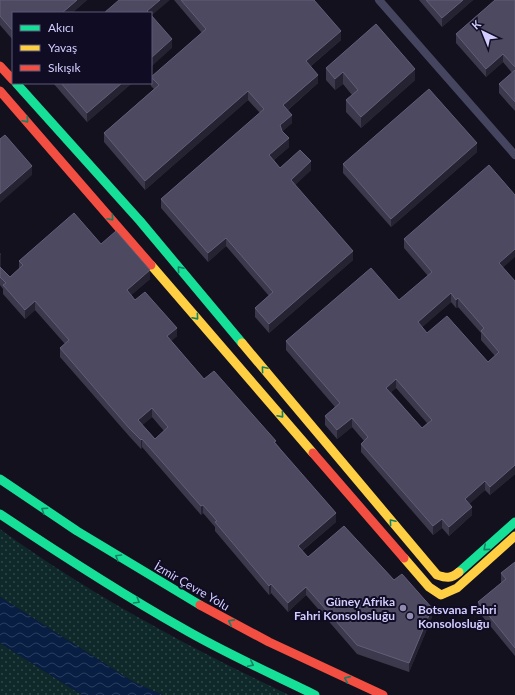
<svg xmlns="http://www.w3.org/2000/svg" width="515" height="695" viewBox="0 0 515 695" font-family="Lato,sans-serif">
	<defs>
		<pattern id="grass-dots" width="8" height="8" patternUnits="userSpaceOnUse"><rect width="8" height="8" fill="#0f292a"/><path d="M2 2h.1M6 6h.1" fill="none" stroke="#31474a" stroke-width="1.8" stroke-linecap="round"/></pattern>
		<pattern id="water-waves" width="16" height="10" patternUnits="userSpaceOnUse"><rect width="16" height="10" fill="#081e42"/><path d="M0 5q4-4 8 0t8 0" fill="none" stroke="#2b3e5e"/></pattern>
	</defs>
	<rect width="100%" height="100%" fill="#13111e"/>
	<g fill="url(#grass-dots)">
		<path d="M0,529c90,66 189,118 289,166h-126l-28,-12 -135,-86z"/>
		<path d="M0,643l82,52h-82z"/>
	</g>
	<path fill="url(#water-waves)" d="M0,597l135,86 28,12h-81l-82,-52z"/>
	<g fill="none" stroke-linecap="round" stroke-linejoin="round">
		<path stroke="#46455f" stroke-width="8" d="M379,0l136,155"/>
		<g stroke="#16e098" stroke-width="9">
			<path d="M16,83l124,138 102,122"/>
			<path d="M0,479l77,52 123,74"/>
			<path d="M0,514c60,40 120,79 182,114 43,25 88,45 133,67"/>
			<path d="M459,572l56,-50"/>
		</g>
		<g stroke="#ffcf43" stroke-width="9">
			<path d="M151,265l162,188"/>
			<path d="M242,343l195,232c9,3 14,4 22,-3"/>
			<path d="M404,558l25,29 12,8 16,-7 58,-52"/>
		</g>
		<g stroke="#f24e42" stroke-width="9">
			<path d="M0,66l13,14"/>
			<path d="M0,91l151,174"/>
			<path d="M313,453l91,105"/>
			<path d="M200,605l69,37 114,53"/>
		</g>
	</g>
	<g fill="#3c394d" fill-rule="evenodd">
		<path d="M0,0h87l-15,13h-59v27l-13,-15z"/>
		<path d="M174,0h140l27,40 -30,26 7,17 -30,27 4,13 -10,8 7,16 -15,13 6,8 31,2 -16,15 58,75 -84,73 -14,-16v-9l14,-12 -43,-50 -18,16 -47,-54v-9l99,-86 -12,-13 -103,90 -41,-48v-9l50,-44 -3,-3v-9l51,-44z"/>
		<path d="M419,0h54l-31,27z"/>
		<path d="M515,0v111l-16,-18v-9l13,-11 -9,-11 -17,15 -30,-34v-9z"/>
		<path d="M326,68l89,12 -54,48 -15,-16v-12l6,-5 -9,-11 -8,6 -9,-10z"/>
		<path d="M53,83h79l-45,39z"/>
		<path d="M477,152l-86,75 -48,-54v-9z"/>
		<path d="M404,239l99,29 12,13v193l-25,21 -5,-5 -16,14 3,11 -23,21 -7,-8 -9,7 -72,-83v-8l3,-3 -12,-14 -15,12 -12,-14v-9l10,-9 -49,-57v-9l113,-41 29,-24 -24,-28zM451,302l5,6 2,-1 23,26v7l14,16 -7,6 -61,-29 -5,-6zM396,388l31,35 -5,5 -31,-36z"/>
		<path d="M101,244l49,35 -19,16 4,5 42,36 -6,5 33,38 72,64 60,79 -34,29 6,6 86,23 38,37 -23,55 -52,-18 -51,-59 -18,17 -17,-19 -2,2 -54,-64v-4l-12,-14 -2,2 -59,-68 -1,2 -12,-13 -69,-79v-9l5,-4 -30,-34 -10,9 -22,-25v-5l-3,-4v-32l1,1v14l9,9 9,-8v-8zM152,417l12,14 -9,8 -13,-14z"/>
		<path d="M515,562v94l-37,-45v-9l24,-19 -1,-1v-9z"/>
	</g>
	<g fill="#252232">
		<path d="M77,0h10l-15,13h-10z"/>
		<path d="M160,0h10l-19,16v-3h-4v-2z"/>
		<path d="M463,0h10l-31,27v-9z"/>
		<path d="M341,31v9l-35,30v-9z"/>
		<path d="M172,39v9l-21,19v-9z"/>
		<path d="M503,54v8l-17,15v-8z"/>
		<path d="M415,69v11l-54,48v-11z"/>
		<path d="M343,72v12l-8,6v-11z"/>
		<path d="M318,75v8l-35,31v-9z"/>
		<path d="M122,83h10l-45,39v-9z"/>
		<path d="M248,91v9l-103,90v-9z"/>
		<path d="M292,115v8l-12,11v-9z"/>
		<path d="M289,138v9l-20,17v-9z"/>
		<path d="M477,143v9l-86,75v-8z"/>
		<path d="M311,161v9l-20,19v-9z"/>
		<path d="M32,166v9l-32,28v-9z"/>
		<path d="M226,238v8l-18,16v-9z"/>
		<path d="M515,249v8l-16,14v-8z"/>
		<path d="M353,251v9l-84,73v-9z"/>
		<path d="M1,254v16l-1,1v-16z"/>
		<path d="M150,270v9l-23,20v-9z"/>
		<path d="M451,293v9l-33,29v-9z"/>
		<path d="M458,298v9l-2,1v-8z"/>
		<path d="M35,301v9l-10,9v-9z"/>
		<path d="M177,328v8l-10,9v-9z"/>
		<path d="M396,379v9l-10,8v-8z"/>
		<path d="M152,408v9l-14,12v-9z"/>
		<path d="M352,418v9l-15,12v-9z"/>
		<path d="M142,439v8l-1,2v-9z"/>
		<path d="M515,465v9l-25,21v-8z"/>
		<path d="M485,481v9l-20,18v-9z"/>
		<path d="M203,505v8l-2,2v-9z"/>
		<path d="M472,507v8l-23,21v-9z"/>
		<path d="M336,513v9l-38,32v-8z"/>
		<path d="M442,519v9l-9,7v-9z"/>
		<path d="M271,584v9l-2,2v-9z"/>
		<path d="M306,587v8l-18,17v-9z"/>
		<path d="M432,608v9l-23,55v-9z"/>
	</g>
	<g fill="#4d4960" stroke="#625e79" fill-rule="evenodd">
		<path d="M0,0h77l-15,13h-49v18l-13,-15z"/>
		<path d="M119,0h41l-13,11 2,2h-45z"/>
		<path d="M181,0h133l27,31 -35,30 12,14 -35,30 9,10 -12,10 2,6 7,7 -20,17 11,13 20,-18 11,11 -20,19 62,71 -84,73 -14,-16 18,-16 -47,-54 -18,15 -47,-54 103,-90 -16,-18 -103,90 -41,-48 55,-48 -8,-8 55,-48z"/>
		<path d="M426,0h37l-21,18z"/>
		<path d="M495,0h20v67l-12,-13 -17,15 -30,-35z"/>
		<path d="M151,15l21,24 -21,19z"/>
		<path d="M376,24l39,45 -54,48 -15,-17 12,-10 -15,-18 -8,7 -9,-11z"/>
		<path d="M515,70v32l-16,-18z"/>
		<path d="M61,83h61l-35,30z"/>
		<path d="M429,89l48,54 -86,76 -48,-55z"/>
		<path d="M5,135l27,31 -32,28v-55z"/>
		<path d="M489,165l26,30v54l-16,14 16,18v184l-25,22 -5,-6 -20,18 7,8 -23,20 -7,-8 -9,7 -72,-82 7,-7 -16,-19 -15,12 -12,-14 15,-13 -54,-62 85,-73 28,32 33,-28 -28,-33zM451,293l5,7 2,-2 26,30 -3,3 18,21 -11,10 -41,-46 -20,17 -9,-11zM396,379l36,41 -10,8 -36,-40z"/>
		<path d="M74,213l27,31 15,-13 34,39 -23,20 8,10 10,-8 32,36 -10,8 37,43 10,-8 62,70 -2,1 62,71 -38,33 10,11 36,-31 50,54 8,-6 30,34 -23,55 -52,-18 -51,-58 -18,16 -17,-19 -2,2 -54,-64 2,-1 -14,-16 -2,1 -59,-67 -1,1 -12,-12 -69,-80 9,-8 -34,-39 -10,9 -22,-25 3,-2 -6,-6v-10l10,10 13,-12 -4,-4zM152,408l16,19 -13,12 -17,-19z"/>
		<path d="M515,562v86l-37,-46 28,-23 -5,-6z"/>
	</g>
	<defs><path id="oneway-chevron" d="M-2-3.5L2.5 0L-2 3.5" fill="none" stroke-width="1.6" stroke-linecap="round" stroke-linejoin="round"/></defs>
	<g stroke="#138163">
		<use href="#oneway-chevron" transform="translate(26 120) rotate(49)"/>
		<use href="#oneway-chevron" transform="translate(111 218) rotate(49)"/>
		<use href="#oneway-chevron" transform="translate(180 269) rotate(-130)"/>
		<use href="#oneway-chevron" transform="translate(196 317) rotate(49)"/>
		<use href="#oneway-chevron" transform="translate(264 369) rotate(-130)"/>
		<use href="#oneway-chevron" transform="translate(281 415) rotate(49)"/>
		<use href="#oneway-chevron" transform="translate(44 510) rotate(-146)"/>
		<use href="#oneway-chevron" transform="translate(392 522) rotate(-130)"/>
		<use href="#oneway-chevron" transform="translate(486 548) rotate(139)"/>
		<use href="#oneway-chevron" transform="translate(118 557) rotate(-149)"/>
		<use href="#oneway-chevron" transform="translate(137 601) rotate(31)"/>
		<use href="#oneway-chevron" transform="translate(231 622) rotate(-152)"/>
		<use href="#oneway-chevron" transform="translate(251 664) rotate(26)"/>
		<use href="#oneway-chevron" transform="translate(347 679) rotate(-156)"/>
	</g>
	<g fill="#908bb0" stroke="#0f0c23" stroke-width="1.5">
		<circle cx="403" cy="608" r="4"/>
		<circle cx="410" cy="616" r="4"/>
	</g>
	<g text-anchor="middle" dominant-baseline="central" stroke-width="4" stroke-linejoin="round" paint-order="stroke">
		<g font-size="12" fill="#d3cdff" stroke="#0f0c23">
			<text transform="translate(192 586) rotate(30)">İzmir Çevre Yolu</text>
		</g>
		<g font-size="12" font-weight="bold" fill="#d3cdff" stroke="#0f0c23" text-anchor="end">
			<text x="395" y="601">Güney Afrika<tspan x="395" dy="14">Fahri Konsolosluğu</tspan></text>
			<text x="418" y="609" text-anchor="start">Botsvana Fahri<tspan x="418" dy="14">Konsolosluğu</tspan></text>
		</g>
	</g>
	<rect x="12" y="12" width="140" height="72" fill="#0f0c23" stroke="#5d597b"/>
	<rect x="20" y="25" width="20" height="6" fill="#16e098" stroke="#5d597b"/>
	<text x="48" y="32" font-size="12" fill="#d3cdff">Akıcı</text>
	<rect x="20" y="45" width="20" height="6" fill="#ffcf43" stroke="#5d597b"/>
	<text x="48" y="52" font-size="12" fill="#d3cdff">Yavaş</text>
	<rect x="20" y="65" width="20" height="6" fill="#f24e42" stroke="#5d597b"/>
	<text x="48" y="72" font-size="12" fill="#d3cdff">Sıkışık</text>
	<g transform="translate(483 32) rotate(317)" stroke="#0f0c23" stroke-width="3" paint-order="stroke">
	<path d="M0-3L7 15L0 10L-7 15Z" fill="#d3cdff"/>
	<text y="-6" font-size="11" font-weight="bold" text-anchor="middle" fill="#d3cdff">K</text>
	</g>
</svg>
